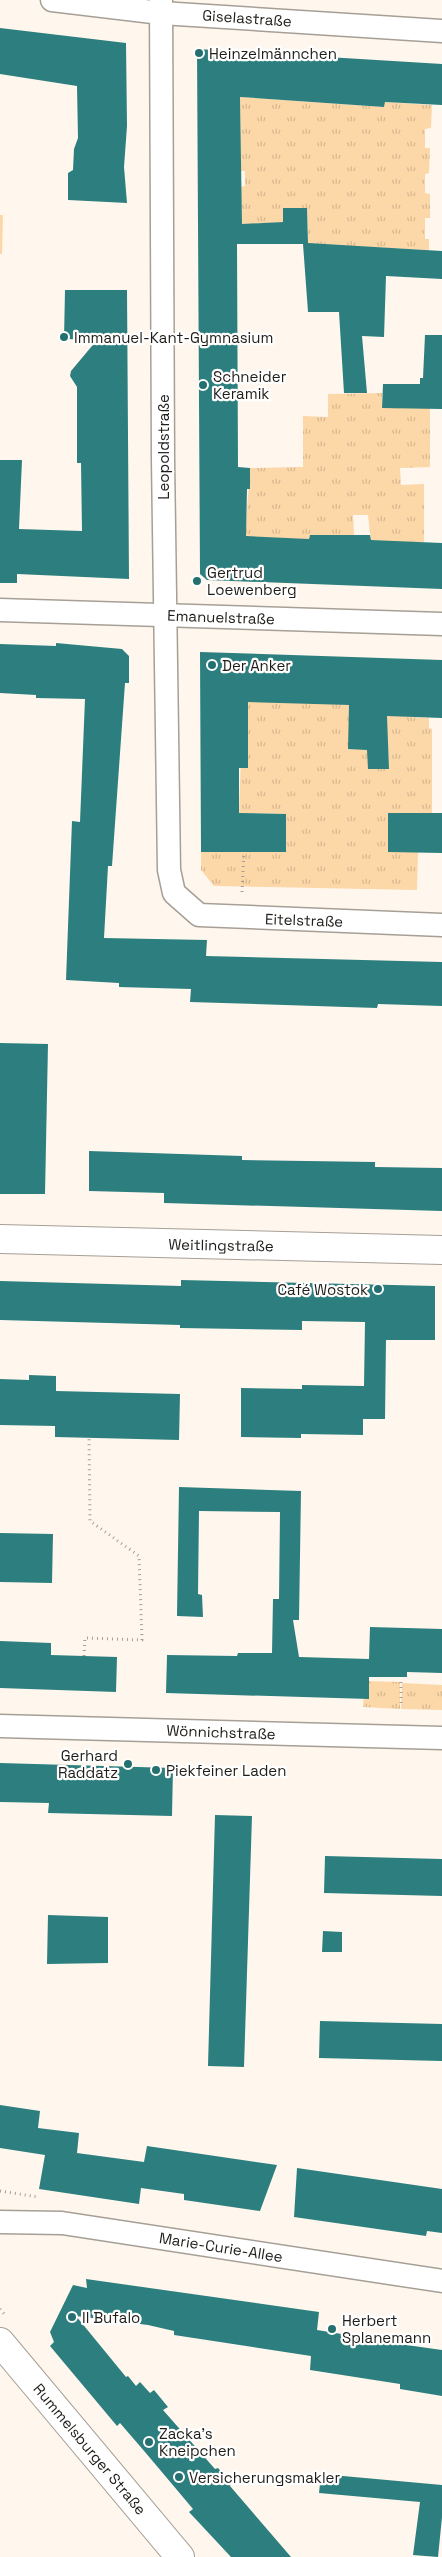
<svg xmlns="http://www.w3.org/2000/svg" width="442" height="2557" viewBox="0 0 442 2557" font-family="'Space Grotesk',sans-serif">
	<defs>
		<pattern id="grass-tufts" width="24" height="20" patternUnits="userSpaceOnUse" patternTransform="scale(1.25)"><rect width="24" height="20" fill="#fcd7a8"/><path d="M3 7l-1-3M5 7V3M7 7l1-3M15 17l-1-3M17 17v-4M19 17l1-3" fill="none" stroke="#d8b890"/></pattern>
	</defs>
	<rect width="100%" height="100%" fill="#fff7ee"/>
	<g fill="url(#grass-tufts)">
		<path d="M240,97l144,10 1,-5 47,3 -1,23 -6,1v19h5l-1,25 -4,1v19l5,1v24h-5v21h4v11l-121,-6 -1,-36h-23l-1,14 -41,3 -1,-38 4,-1v-15h-4z"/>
		<path d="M382,393v15l48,-15v74l-30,1 1,17 23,-1v58h-53l-3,-27h-15l1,20h-44l-1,4 -64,-1 5,-70 53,-1v-51l25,1v-23z"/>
		<path d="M243,698l121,8 42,6 4,5 19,1v10l3,1v84h-44v39h30l-1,38 -203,-4 -13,-16v-18l85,-1v-37l-47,-1z"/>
		<path d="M365,1681l35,1v27l-37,-2z"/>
		<path d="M402,1683l40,2v25l-41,-1z"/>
	</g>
	<path fill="#fcd7a8" d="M0,215h3l-1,39h-2z"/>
	<g fill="#2c7f7e">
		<path d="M0,28l126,15 1,83 -3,41 3,36 -59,-3v-27l5,-3 1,-21 4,-11 -1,-52 -77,-12z"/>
		<path d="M197,49l245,15v41l-57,-3 -1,5 -144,-10 2,127 41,-2v-14h24l1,35 134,8v28l-56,-3 -2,61 -22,-1 5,57h-23l-5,-81h-31l-5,-68h-66l1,223 12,1v21h-3l-1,47 63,3 1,-4h60l1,5 71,3v46l-235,-9 -7,-6z"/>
		<path d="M65,290h62l2,289 -112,-5v9h-17v-123h22l-3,69 63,2 -1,-68h-4v-76l-7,-11 1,-5 26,-31 -33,-1z"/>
		<path d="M425,335h17v74l-60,-1 1,-24h37v-6h3z"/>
		<path d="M56,643l66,6 7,7v27h-4l-13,183h-4l-4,72 103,2 -1,16 236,6v44l-64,-2 -1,4 -187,-6 1,-13 -72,-2v-4l-53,-3 6,-159 8,1 5,-123 -49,-1v-3l-36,-2v-49l56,2z"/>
		<path d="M200,652l242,8v58l-55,-2 2,53h-21l-1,-19 -19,-1 1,-44 -101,-3v66h-9v45l47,1v38h-85z"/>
		<path d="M388,813h54v40l-54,-1z"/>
		<path d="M0,1043l48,1 -3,150h-45z"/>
		<path d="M89,1151l153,5v4l133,2v5l67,1v43l-278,-8v-10l-75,-2z"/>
		<path d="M181,1280l254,6v54h-49l-1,79h-22v16l-62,-1v4l-60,-1v-49l61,1v-4l62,1 1,-64 -63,-1v9l-122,-2v-3l-180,-5v-39l181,5z"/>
		<path d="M29,1375l27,1v15l124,3 -1,46 -124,-3v-11l-55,-1v-46l29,1z"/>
		<path d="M179,1487l122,4 -2,129h-6l6,37 70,2 1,-32 72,2v44l-35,-1v5h-38v22l-203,-6 1,-38 70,1 1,-3h34l1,-54h6l1,-87 -81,-1 -1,83 4,1 1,22 -26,-1z"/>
		<path d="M0,1533l53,1 -1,49 -52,-1z"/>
		<path d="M0,1641l51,2v12l66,2 -1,35 -116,-4z"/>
		<path d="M0,1763l173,5 -1,48 -124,-3 1,-10 -49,-1z"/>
		<path d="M215,1815l37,1 -8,251 -36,-1z"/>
		<path d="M325,1856l117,3v37l-118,-3z"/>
		<path d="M48,1915l60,2v46l-61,1z"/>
		<path d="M323,1931l19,1v20h-20z"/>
		<path d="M320,2021l122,3v37l-123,-3z"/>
		<path d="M0,2105l40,6 -2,17 41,5 -2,20 67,9 3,-16 130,19 -17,46 -76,-11v-6l-43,-6 -2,16 -100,-15 6,-34 -45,-7z"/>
		<path d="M297,2168l145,21v44l-15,-2 -1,5 -132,-19z"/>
		<path d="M86,2279l233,33 -2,18 43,7 1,-4 17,3v5l64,9v46l-42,-7v-5l-90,-14 1,-14 -137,-21v-4l-26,-6 -72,-9 50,61 2,-1 8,10 4,-4 10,11 4,-3 14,17 -5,3 52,59 3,-1 13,15 -1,3 61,71h-60l-42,-45 4,-3 -48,-57 -25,-29 -3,3 -67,-80 4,-4 -4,-10 23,-47 14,3z"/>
		<path d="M321,2474l121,11v32l-4,40 -25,-2 7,-53 -101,-9z"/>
	</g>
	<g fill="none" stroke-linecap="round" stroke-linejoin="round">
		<defs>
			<g id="minor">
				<path d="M52,0l109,13 281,18"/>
				<path d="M161,0l2,459 6,411 5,23 25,22 243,10"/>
				<path d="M0,610l442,14"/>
				<path d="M0,1726l442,12"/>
				<path d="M0,2222l62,1 380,58"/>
			</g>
			<g id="tertiary">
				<path d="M0,1239l442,11"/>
				<path d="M0,2342l180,215"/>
			</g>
		</defs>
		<use href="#minor" stroke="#a69f96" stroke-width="25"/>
		<use href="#tertiary" stroke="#a69f96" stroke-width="30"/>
		<g stroke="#a49f98" stroke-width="3" stroke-dasharray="1 4" stroke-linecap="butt">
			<path d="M242,892l2,-40"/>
			<path d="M84,1656l1,-18 57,2 -3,-84 -49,-35 -1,-83"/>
			<path d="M401,1682v24"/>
			<path d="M0,2191l38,6"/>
			<path d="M0,2309l6,7"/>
		</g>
		<use href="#minor" stroke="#fff" stroke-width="22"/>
		<use href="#tertiary" stroke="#fff" stroke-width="28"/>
	</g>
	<g fill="#246f6f" stroke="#fff" stroke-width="2">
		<circle cx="199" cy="53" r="5"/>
		<circle cx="64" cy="337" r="5"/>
		<circle cx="203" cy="385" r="5"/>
		<circle cx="197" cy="581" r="5"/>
		<circle cx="212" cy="665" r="5"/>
		<circle cx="378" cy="1289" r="5"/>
		<circle cx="128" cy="1764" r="5"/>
		<circle cx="156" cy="1770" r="5"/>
		<circle cx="72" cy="2317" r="5"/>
		<circle cx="332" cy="2329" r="5"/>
		<circle cx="149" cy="2442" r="5"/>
		<circle cx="179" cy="2477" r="5"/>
	</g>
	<g text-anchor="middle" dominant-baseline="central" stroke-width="4.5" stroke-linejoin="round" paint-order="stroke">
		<g font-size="15" fill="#1f1d19" stroke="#fff">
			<text transform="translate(247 18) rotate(4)">Giselastraße</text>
			<text transform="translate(163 447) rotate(-90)">Leopoldstraße</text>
			<text transform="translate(221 617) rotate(2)">Emanuelstraße</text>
			<text transform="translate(304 920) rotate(2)">Eitelstraße</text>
			<text transform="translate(221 1245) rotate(1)">Weitlingstraße</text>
			<text transform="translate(221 1732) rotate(2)">Wönnichstraße</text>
			<text transform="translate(221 2247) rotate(9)">Marie-Curie-Allee</text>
			<text transform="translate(90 2449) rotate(50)">Rummelsburger Straße</text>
		</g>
		<g font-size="15" fill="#1f1d19" stroke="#fff" text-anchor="start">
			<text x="209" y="53">Heinzelmännchen</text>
			<text x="74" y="337">Immanuel-Kant-Gymnasium</text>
			<text x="213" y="376">Schneider<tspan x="213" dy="17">Keramik</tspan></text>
			<text x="207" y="572">Gertrud<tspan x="207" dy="17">Loewenberg</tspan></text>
			<text x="222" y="665">Der Anker</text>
			<text x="368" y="1289" text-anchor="end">Café Wostok</text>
			<text x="118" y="1755" text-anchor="end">Gerhard<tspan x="118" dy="17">Raddatz</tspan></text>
			<text x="166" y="1770">Piekfeiner Laden</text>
			<text x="82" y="2317">Il Bufalo</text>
			<text x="342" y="2320">Herbert<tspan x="342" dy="17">Splanemann</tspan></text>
			<text x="159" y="2433">Zacka's<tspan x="159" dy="17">Kneipchen</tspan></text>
			<text x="189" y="2477">Versicherungsmakler</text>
		</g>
	</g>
</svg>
